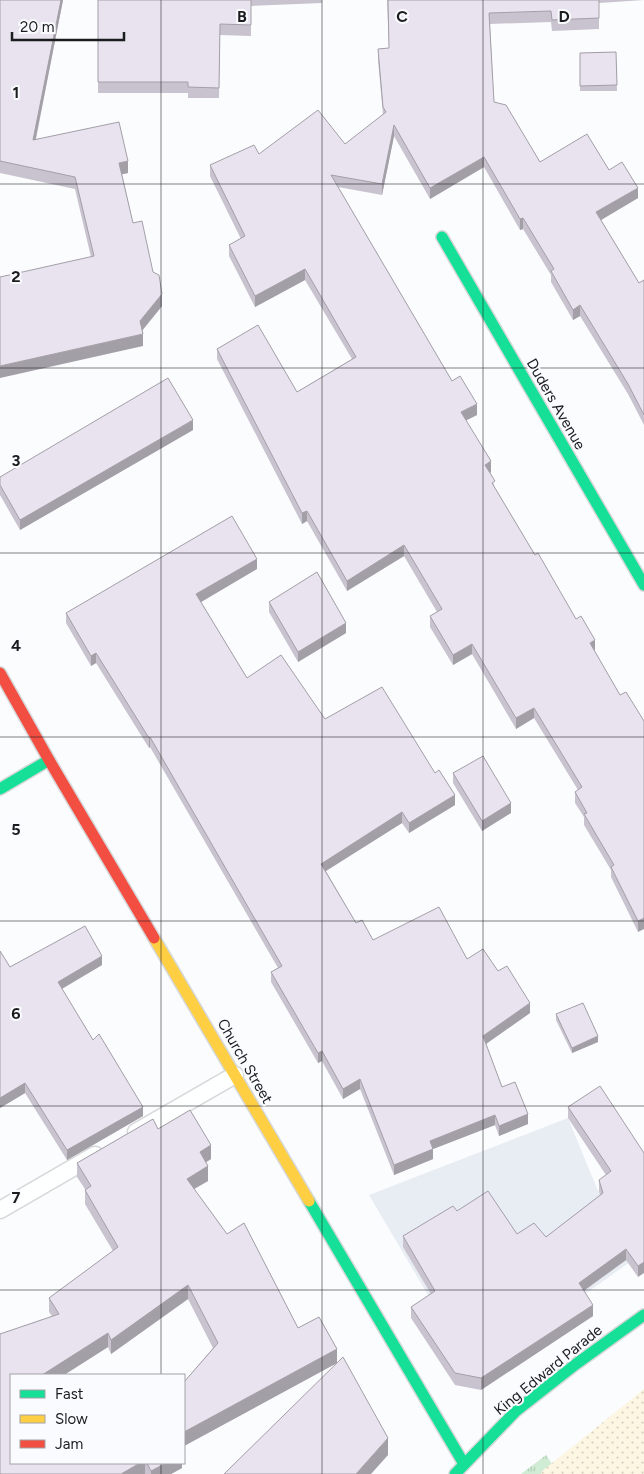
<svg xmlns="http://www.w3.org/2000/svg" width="644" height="1474" viewBox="0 0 644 1474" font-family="Figtree,sans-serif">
	<defs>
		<pattern id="grass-tufts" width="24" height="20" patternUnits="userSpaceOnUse" patternTransform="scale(1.25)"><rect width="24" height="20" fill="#d1ecd5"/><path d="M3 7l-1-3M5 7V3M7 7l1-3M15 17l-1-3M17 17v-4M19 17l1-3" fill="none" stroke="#b3cab6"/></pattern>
		<pattern id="sand-dots" width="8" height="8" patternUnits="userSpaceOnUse" patternTransform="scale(1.25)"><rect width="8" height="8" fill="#fcf6e2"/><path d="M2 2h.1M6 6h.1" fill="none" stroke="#d7d2c1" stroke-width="1.8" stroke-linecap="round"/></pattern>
	</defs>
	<rect width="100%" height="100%" fill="#fbfcfe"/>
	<path fill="#e8ecf3" d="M568,1118l30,73 46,-29v90l-170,121 -105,-178z"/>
	<path fill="url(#grass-tufts)" d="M546,1455l6,9 -11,8v2h-20z"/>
	<path fill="url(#sand-dots)" d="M644,1389v85h-103v-2z"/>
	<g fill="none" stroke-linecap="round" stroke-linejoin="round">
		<defs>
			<g id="lane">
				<path d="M136,1132l99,-57"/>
				<path d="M0,1210l95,-55"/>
			</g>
			<g id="fast">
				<path d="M442,237l202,348"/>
				<path d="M0,789l49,-29"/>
				<path d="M309,1201l155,263"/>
				<path d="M455,1474l61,-63 60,-47 68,-49"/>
			</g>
			<path id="slow" d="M154,938l155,263"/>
			<path id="jam" d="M0,673l49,87 105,178"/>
		</defs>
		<use href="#lane" stroke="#d6d7d9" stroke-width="19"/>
		<use href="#fast" stroke="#d6d7d9" stroke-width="14"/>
		<use href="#slow" stroke="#d6d7d9" stroke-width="14"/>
		<use href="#jam" stroke="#d6d7d9" stroke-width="14"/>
		<use href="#lane" stroke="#feffff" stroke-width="16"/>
		<use href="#fast" stroke="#16e098" stroke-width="11"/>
		<use href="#slow" stroke="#ffcf43" stroke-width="11"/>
		<use href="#jam" stroke="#f24e42" stroke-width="11"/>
	</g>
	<g fill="#c8c3ce">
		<path d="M0,0h63l-27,139 92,34 -6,1 11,49 20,49 9,34 -20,25 1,15 -52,-89 -16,-68 -75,-16z"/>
		<path d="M98,0h224v3l-71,3v30l-31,-1 -1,63h-31v-5h-90z"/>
		<path d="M387,0h257l-45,3v26l-47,2 -1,-9 -61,2 4,78 46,60 69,8 29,28 -37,22 38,63 5,-3v145l-16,-31 -48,-78 -7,4 -22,-38v-7l-28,-46 -3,1 -36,-63 -54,32 -36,-63 -12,59 -44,-8 114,194 25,34 -11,5 25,52 -1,1 5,15 40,67 60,95 -1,1 26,44 24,26 -6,211 -27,-55v-7l-27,-45v-8l-9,-14v-11l3,-2 -44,-72 -18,11 -44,-75 -19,11 -23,-38v-11l7,-4 -33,-56 -57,35 -40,-70 -5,3 -85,-165v-10l80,43 55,-33 -47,-79 -50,27 -26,-51v-11l12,-6 -31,-63v-11l49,-11 86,-10 38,-29 -5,-55v-11l11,-1z"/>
		<path d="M616,52l1,39h-37v-38z"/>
		<path d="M193,430l-173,100 -20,-35v-10z"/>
		<path d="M257,569l-56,33 46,76 78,41 130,86 -46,28 -7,-10 -76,48 30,52 17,17 94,19 31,12 32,42 -44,31 16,43 26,37 -29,12 -4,-11 -62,24v10l-39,16 -34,-86 -17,10 -21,-38 -4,2 -47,-81v-10l7,-4 -128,-221 -1,1 -53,-85 -5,3 -25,-43v-10z"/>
		<path d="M269,602l77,31 -48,29 -29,-50z"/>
		<path d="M453,773l58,40 -29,18 -29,-48z"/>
		<path d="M0,951l10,16 92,-2 -40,24 31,51 50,76 -76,44 -42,-67 -25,15z"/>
		<path d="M556,1014l42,28 -26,11 -16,-33z"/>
		<path d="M568,1107l76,46 -6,124 -12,-17 -42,31 9,25 -112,74 -26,-5 -44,-67v-11l20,-13 -28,-47v-11l54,-25 60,23 29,3 54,-42 -1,-4v-11l7,-5 -38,-57z"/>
		<path d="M190,1110l21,35v14l-5,3 2,4v15l-14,8 33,45 17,-11 54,105 21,-11 18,32v14l-153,83v-64l29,-34 -25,-49 -77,55 -3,-7 -44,28h-53v88h171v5l-11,6h-171v-140l52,-18 -3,-4v-14l64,-47 -28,-47v-15l-8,-12v-14l76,-44 5,10z"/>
	</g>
	<g fill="#a39fa7">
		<path d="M61,0h2l-30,152v-12z"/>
		<path d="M394,125v11l-12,59v-11z"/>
		<path d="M484,157v10l-54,32v-11z"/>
		<path d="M128,161v12l-9,2v-12z"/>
		<path d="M638,188v10l-42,25v-11z"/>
		<path d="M523,218v11l-3,1v-11z"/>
		<path d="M305,269v11l-50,27v-11z"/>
		<path d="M162,294v12l-22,27v-12z"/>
		<path d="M580,305v11l-7,4v-10z"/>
		<path d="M143,334v12l-143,32v-12z"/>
		<path d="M477,404v11l-16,8v-11z"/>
		<path d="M193,420v10l-173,100v-10z"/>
		<path d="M491,461v11l-6,4v-11z"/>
		<path d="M307,511v10l-5,3v-11z"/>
		<path d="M404,545v11l-57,35v-10z"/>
		<path d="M257,559v10l-61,36v-11z"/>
		<path d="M346,623v10l-48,29v-10z"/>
		<path d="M595,640v10l-5,4v-11z"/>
		<path d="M472,644v10l-19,11v-10z"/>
		<path d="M96,653v10l-5,3v-10z"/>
		<path d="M534,708v10l-18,11v-11z"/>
		<path d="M150,737v10l-1,1v-10z"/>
		<path d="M455,795v10l-46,28v-10z"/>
		<path d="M511,803v10l-29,18v-10z"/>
		<path d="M402,812v11l-81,51v-10z"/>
		<path d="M644,918v11l-6,3v-11z"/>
		<path d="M102,956v9l-44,26v-9z"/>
		<path d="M530,1003v10l-47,33v-10z"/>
		<path d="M598,1036v6l-26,11v-5z"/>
		<path d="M322,1051v10l-4,2v-10z"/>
		<path d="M360,1079v10l-17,10v-10z"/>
		<path d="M25,1083v10l-25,15v-10z"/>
		<path d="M143,1107v9l-76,44v-10z"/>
		<path d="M528,1114v10l-29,12v-10z"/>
		<path d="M495,1115v10l-62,24v10l-39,16v-10l36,-24z"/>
		<path d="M211,1145v14l-11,7v-14z"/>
		<path d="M208,1166v15l-21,12v-14z"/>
		<path d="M626,1249v11l-47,34v-11z"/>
		<path d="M644,1262v11l-6,4v-11z"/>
		<path d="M188,1285v14l-77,55v-14z"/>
		<path d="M593,1305v11l-112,74v-12z"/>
		<path d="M108,1333v14l-44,28h-22z"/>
		<path d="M337,1349v14l-153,83v-14z"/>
		<path d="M388,1438v17l-17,19h-15z"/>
		<path d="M140,1463h5v11h-24z"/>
		<path d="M166,1463h16v5l-11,6h-20v-3z"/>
	</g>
	<g fill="#e9e3ef" stroke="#a39fa7">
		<path d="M0,0h61l-28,140 86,-18 9,39 -9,2 14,60 9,-2 11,51 6,3 3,19 -22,27 3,13 -143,32v-89l94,-21 -19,-79 -75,-16z"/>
		<path d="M98,0h153v25l-31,-1 -1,64 -31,-1v-5h-90z"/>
		<path d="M388,0h211v18l-47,2 -1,-9 -62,2 5,89 12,3 34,57 47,-28 22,36 13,-8 16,26 -42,24 43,71 5,-3v135l-16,-31 -48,-79 -7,5 -22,-39 3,-2 -31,-51 -3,1 -36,-62 -54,31 -36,-63 -12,59 -51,-9 121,206 8,-5 17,28 -16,8 30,49 -6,4 10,16 -3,2 43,72 3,-2 38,66 5,-3 14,24 -5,3 30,52 6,-3 18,29v197l-6,3 -27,-54 3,-2 -30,-51 3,-1 -12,-21 7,-5 -48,-79 -18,10 -44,-74 -19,11 -23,-39 12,-7 -38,-64 -57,36 -40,-70 -5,2 -85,-164 41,-24 39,67 59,-35 -51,-88 -50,27 -26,-51 16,-9 -35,-71 44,-20 5,9 59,-44 27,34 41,-32 -3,-5 -5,-58 11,-1z"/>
		<path d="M616,52l1,33 -37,1v-33z"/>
		<path d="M168,378l25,42 -173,100 -20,-35v-8z"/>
		<path d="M232,516l25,43 -61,35 51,84 34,-23 44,64 57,-32 53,86 4,-3 16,25 -46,28 -7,-11 -81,52 35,59 6,-3 11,20 66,-33 28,52 16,-10 15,22 9,-5 23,37 -47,33 19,51 13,-5 13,32 -29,12 -4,-11 -65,26 3,8 -39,16 -34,-86 -17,10 -21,-38 -4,2 -47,-81 11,-6 -132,-229 -1,1 -53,-85 -5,3 -25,-43z"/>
		<path d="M317,572l29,51 -48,29 -29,-50z"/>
		<path d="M483,756l28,47 -29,18 -29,-48z"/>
		<path d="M85,926l17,30 -44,26 35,58 6,-6 44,73 -76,43 -42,-67 -25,15v-147l10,16z"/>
		<path d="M583,1003l15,33 -26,12 -16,-34z"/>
		<path d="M600,1086l44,67v109l-6,4 -12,-17 -47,34 14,22 -112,73 -26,-5 -44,-66 24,-16 -32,-55 50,-30 4,5 31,-20 29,43 17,-11 12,14 57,-44 -4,-13 12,-9 -43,-64z"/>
		<path d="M190,1110l21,35 -11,7 8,14 -21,13 40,55 17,-11 54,105 21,-11 18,32 -153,83v-50l34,-39 -30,-58 -77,55 -3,-7 -66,42h-31v88h129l-19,11h-121v-140l59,-20 -10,-16 69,-51 -33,-57 6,-4 -14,-23 76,-44 5,10z"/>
		<path d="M343,1357l45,81 -32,36h-132z"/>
		<path d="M147,1463h19l-15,8z"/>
	</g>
	<path fill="none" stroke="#1b1c1d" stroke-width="1" stroke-opacity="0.55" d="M161,0v1375M322,0v1474M483,0v1474M0,184h644M0,368h644M0,553h644M0,737h644M0,921h644M0,1106h644M0,1290h644M161,1463v11"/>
	<g text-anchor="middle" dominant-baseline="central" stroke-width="4" stroke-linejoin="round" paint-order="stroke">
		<g font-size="15" fill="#1b1c1d" stroke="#fafbff">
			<text transform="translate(556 404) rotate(60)">Duders Avenue</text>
			<text transform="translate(245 1061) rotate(60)">Church Street</text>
			<text transform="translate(548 1370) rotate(-39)">King Edward Parade</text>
		</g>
	</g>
	<g font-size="16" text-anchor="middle" font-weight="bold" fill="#1b1c1d" stroke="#fafbff" stroke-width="4" stroke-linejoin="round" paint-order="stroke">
		<text x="242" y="22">B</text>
		<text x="402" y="22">C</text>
		<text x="564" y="22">D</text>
		<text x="16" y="98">1</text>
		<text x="16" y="282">2</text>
		<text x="16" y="466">3</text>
		<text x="16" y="651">4</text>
		<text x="16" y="835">5</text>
		<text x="16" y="1019">6</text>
		<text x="16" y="1203">7</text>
	</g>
	<rect x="10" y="1374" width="175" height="90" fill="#fafbff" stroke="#a1a2a5"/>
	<rect x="20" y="1390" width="25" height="8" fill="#16e098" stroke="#a1a2a5"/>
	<text x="55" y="1399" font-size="15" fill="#1b1c1d">Fast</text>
	<rect x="20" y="1415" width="25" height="8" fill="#ffcf43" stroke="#a1a2a5"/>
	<text x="55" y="1424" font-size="15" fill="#1b1c1d">Slow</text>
	<rect x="20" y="1440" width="25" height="8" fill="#f24e42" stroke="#a1a2a5"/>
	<text x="55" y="1449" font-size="15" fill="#1b1c1d">Jam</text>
	<path d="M12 32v8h112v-8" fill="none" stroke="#1b1c1d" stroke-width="2.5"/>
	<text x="20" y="32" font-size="15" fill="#1b1c1d" stroke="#fafbff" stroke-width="4" paint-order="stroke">20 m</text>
</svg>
